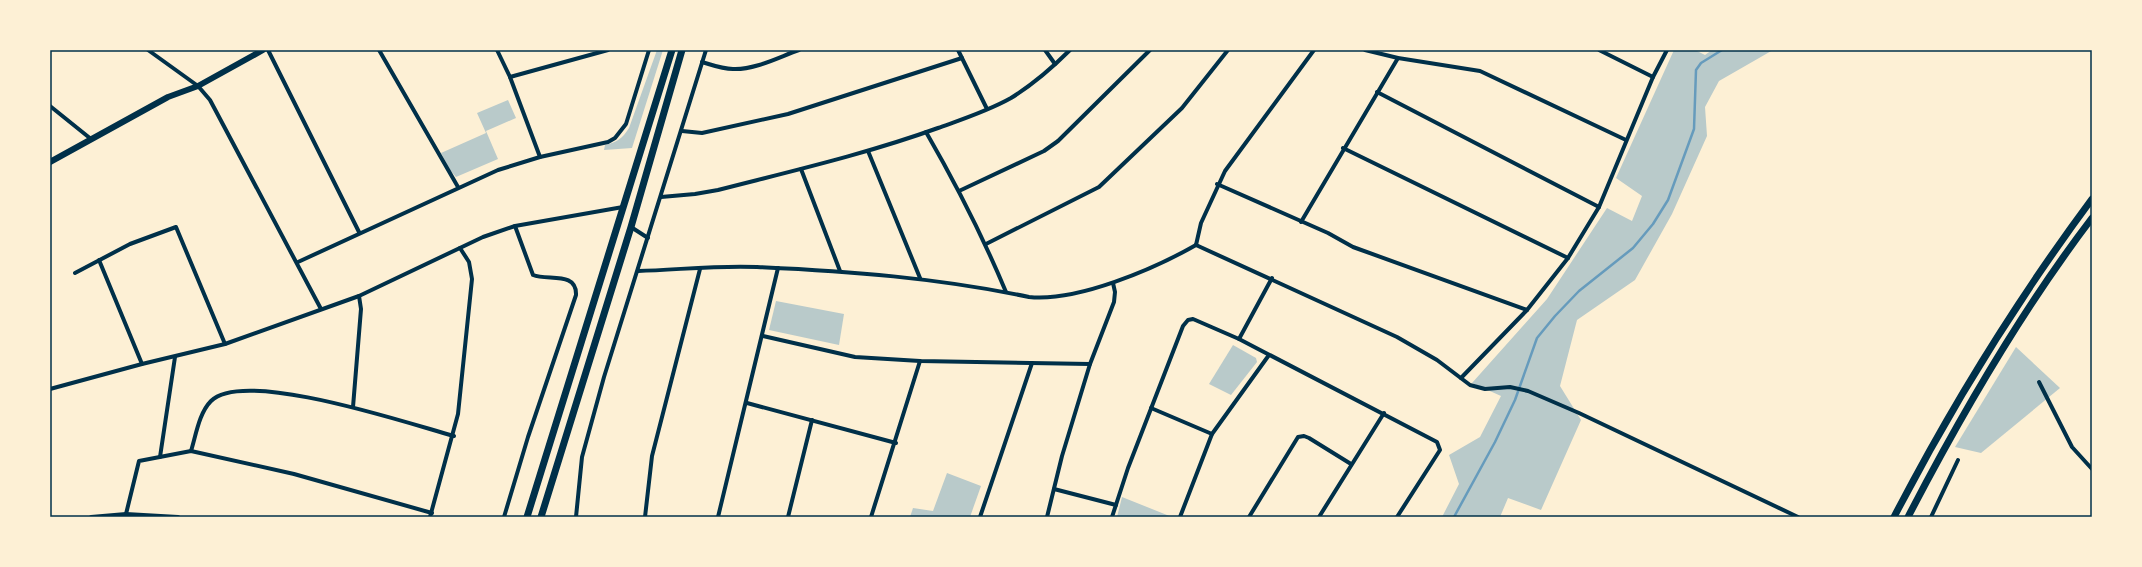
<svg xmlns="http://www.w3.org/2000/svg" width="2142" height="567" viewBox="0 0 2142 567" font-family="'Open Sans',sans-serif">
	<rect width="100%" height="100%" fill="#fdf0d5"/>
	<g fill="#b9caca">
		<path d="M657,50h6l-31,98 -28,2 1,-5c12,-3 17,-6 24,-17z"/>
		<path d="M1674,50h21l10,5 7,-5h61l-54,31 -14,26 2,29 -35,78 -37,66 -58,40 -17,66 21,34 -40,90 -33,-12 -8,19h-58l17,-33 -10,-29 31,-18 21,-41 -29,-13 75,-84 60,-91 25,13 10,-25 -26,-18z"/>
		<path d="M508,100l8,18 -30,13 12,28 -42,18 -6,-7 -9,-17 45,-20 -9,-20z"/>
		<path d="M776,301l68,13 -5,31 -70,-15z"/>
		<path d="M1233,345l23,13 1,4 -26,33 -22,-11z"/>
		<path d="M2016,347l44,41 -79,65 -26,-6z"/>
		<path d="M947,473l34,13 -11,31h-60l3,-9 20,3z"/>
		<path d="M1122,497l50,20h-55z"/>
	</g>
	<g fill="none" stroke-linecap="round" stroke-linejoin="round">
		<path stroke="#669bbc" stroke-width="2.5" d="M1454,517l41,-75 20,-42 22,-62 18,-22 24,-25 54,-43 20,-24 15,-24 26,-71 2,-59 5,-7 21,-13"/>
		<g stroke="#003049" stroke-width="4">
			<path d="M148,50l50,36 12,14 111,209"/>
			<path d="M268,50l91,182"/>
			<path d="M379,50l79,137"/>
			<path d="M497,50l13,27 30,80"/>
			<path d="M958,50l29,59"/>
			<path d="M1045,50l10,14"/>
			<path d="M1365,50l33,8 82,13 146,69"/>
			<path d="M1599,50l54,27"/>
			<path d="M702,62c10,3 20,7 31,7 22,1 46,-12 66,-19"/>
			<path d="M510,77l98,-27"/>
			<path d="M1377,92l222,115"/>
			<path d="M50,106l41,33"/>
			<path d="M682,131l20,2 86,-19 174,-56"/>
			<path d="M926,132c30,52 57,105 80,160"/>
			<path d="M1343,148l225,110"/>
			<path d="M868,151l52,127"/>
			<path d="M801,169l39,102"/>
			<path d="M1217,184l111,49 25,14 174,63"/>
			<path d="M959,191l85,-40 14,-10 92,-91"/>
			<path d="M661,197l34,-3 23,-4c74,-19 148,-36 220,-62 25,-9 50,-17 73,-30 21,-13 42,-31 59,-48"/>
			<path d="M1301,222l97,-164"/>
			<path d="M631,227l17,11"/>
			<path d="M986,244l113,-57 83,-79 46,-58"/>
			<path d="M1196,245l201,92 40,23 33,25 15,4 25,-2 18,4 51,22 219,104"/>
			<path d="M1196,245l5,-22 24,-52 89,-121"/>
			<path d="M99,260l43,104"/>
			<path d="M298,262l200,-92 42,-13 68,-15 7,-4 11,-14 23,-74"/>
			<path d="M638,271c39,-1 80,-6 119,-4 91,4 182,11 272,30 48,5 125,-28 167,-52"/>
			<path d="M75,273l55,-29 46,-17 49,117"/>
			<path d="M763,336l92,21 65,4 170,3"/>
			<path d="M1239,339l33,-61"/>
			<path d="M1461,378l66,-68 41,-52 31,-51 54,-130 14,-27"/>
			<path d="M2039,382l33,65 20,22"/>
			<path d="M50,389l92,-25 83,-20 134,-48 124,-59 32,-11 108,-19"/>
			<path d="M747,403l149,40"/>
			<path d="M353,407l8,-98 -2,-13"/>
			<path d="M1151,408l61,26"/>
			<path d="M191,451c5,-16 8,-38 20,-50 33,-33 199,23 243,35"/>
			<path d="M160,457l15,-100"/>
			<path d="M1054,489l62,16"/>
			<path d="M126,514l13,-53 52,-10 103,23 138,39"/>
			<path d="M91,517l35,-3 52,3"/>
			<path d="M430,517l28,-103 14,-135 -3,-17 -9,-14"/>
			<path d="M504,517l24,-80 48,-142c1,-24 -28,-14 -43,-20l-18,-49"/>
			<path d="M576,517l6,-60 22,-80 102,-327"/>
			<path d="M645,517l7,-61 48,-187"/>
			<path d="M718,517l60,-249"/>
			<path d="M788,517l24,-97"/>
			<path d="M871,517l49,-156"/>
			<path d="M980,517l52,-154"/>
			<path d="M1047,517l15,-61 28,-92 24,-62 1,-10 -2,-9"/>
			<path d="M1112,517l16,-49 55,-142 5,-6 5,-1 46,20 198,103 3,8 -43,67"/>
			<path d="M1180,517l32,-83 57,-79"/>
			<path d="M1249,517l49,-80 6,-1 5,2 42,26"/>
			<path d="M1319,517l65,-104"/>
			<path d="M1931,517l27,-57"/>
		</g>
		<path stroke="#003049" stroke-width="6" d="M50,162l118,-65 30,-11 65,-36"/>
		<g stroke="#003049" stroke-width="7">
			<path d="M527,517l145,-467"/>
			<path d="M541,517l90,-290 51,-177"/>
			<path d="M1894,517c58,-112 123,-217 198,-318"/>
			<path d="M1908,517c54,-104 113,-206 184,-299"/>
		</g>
	</g>
	<rect width="2142" height="567" fill="none" stroke="#fdf0d5" stroke-width="102"/>
	<rect x="51" y="51" width="2040" height="465" fill="none" stroke="#003049" stroke-width="1.5"/>
</svg>
